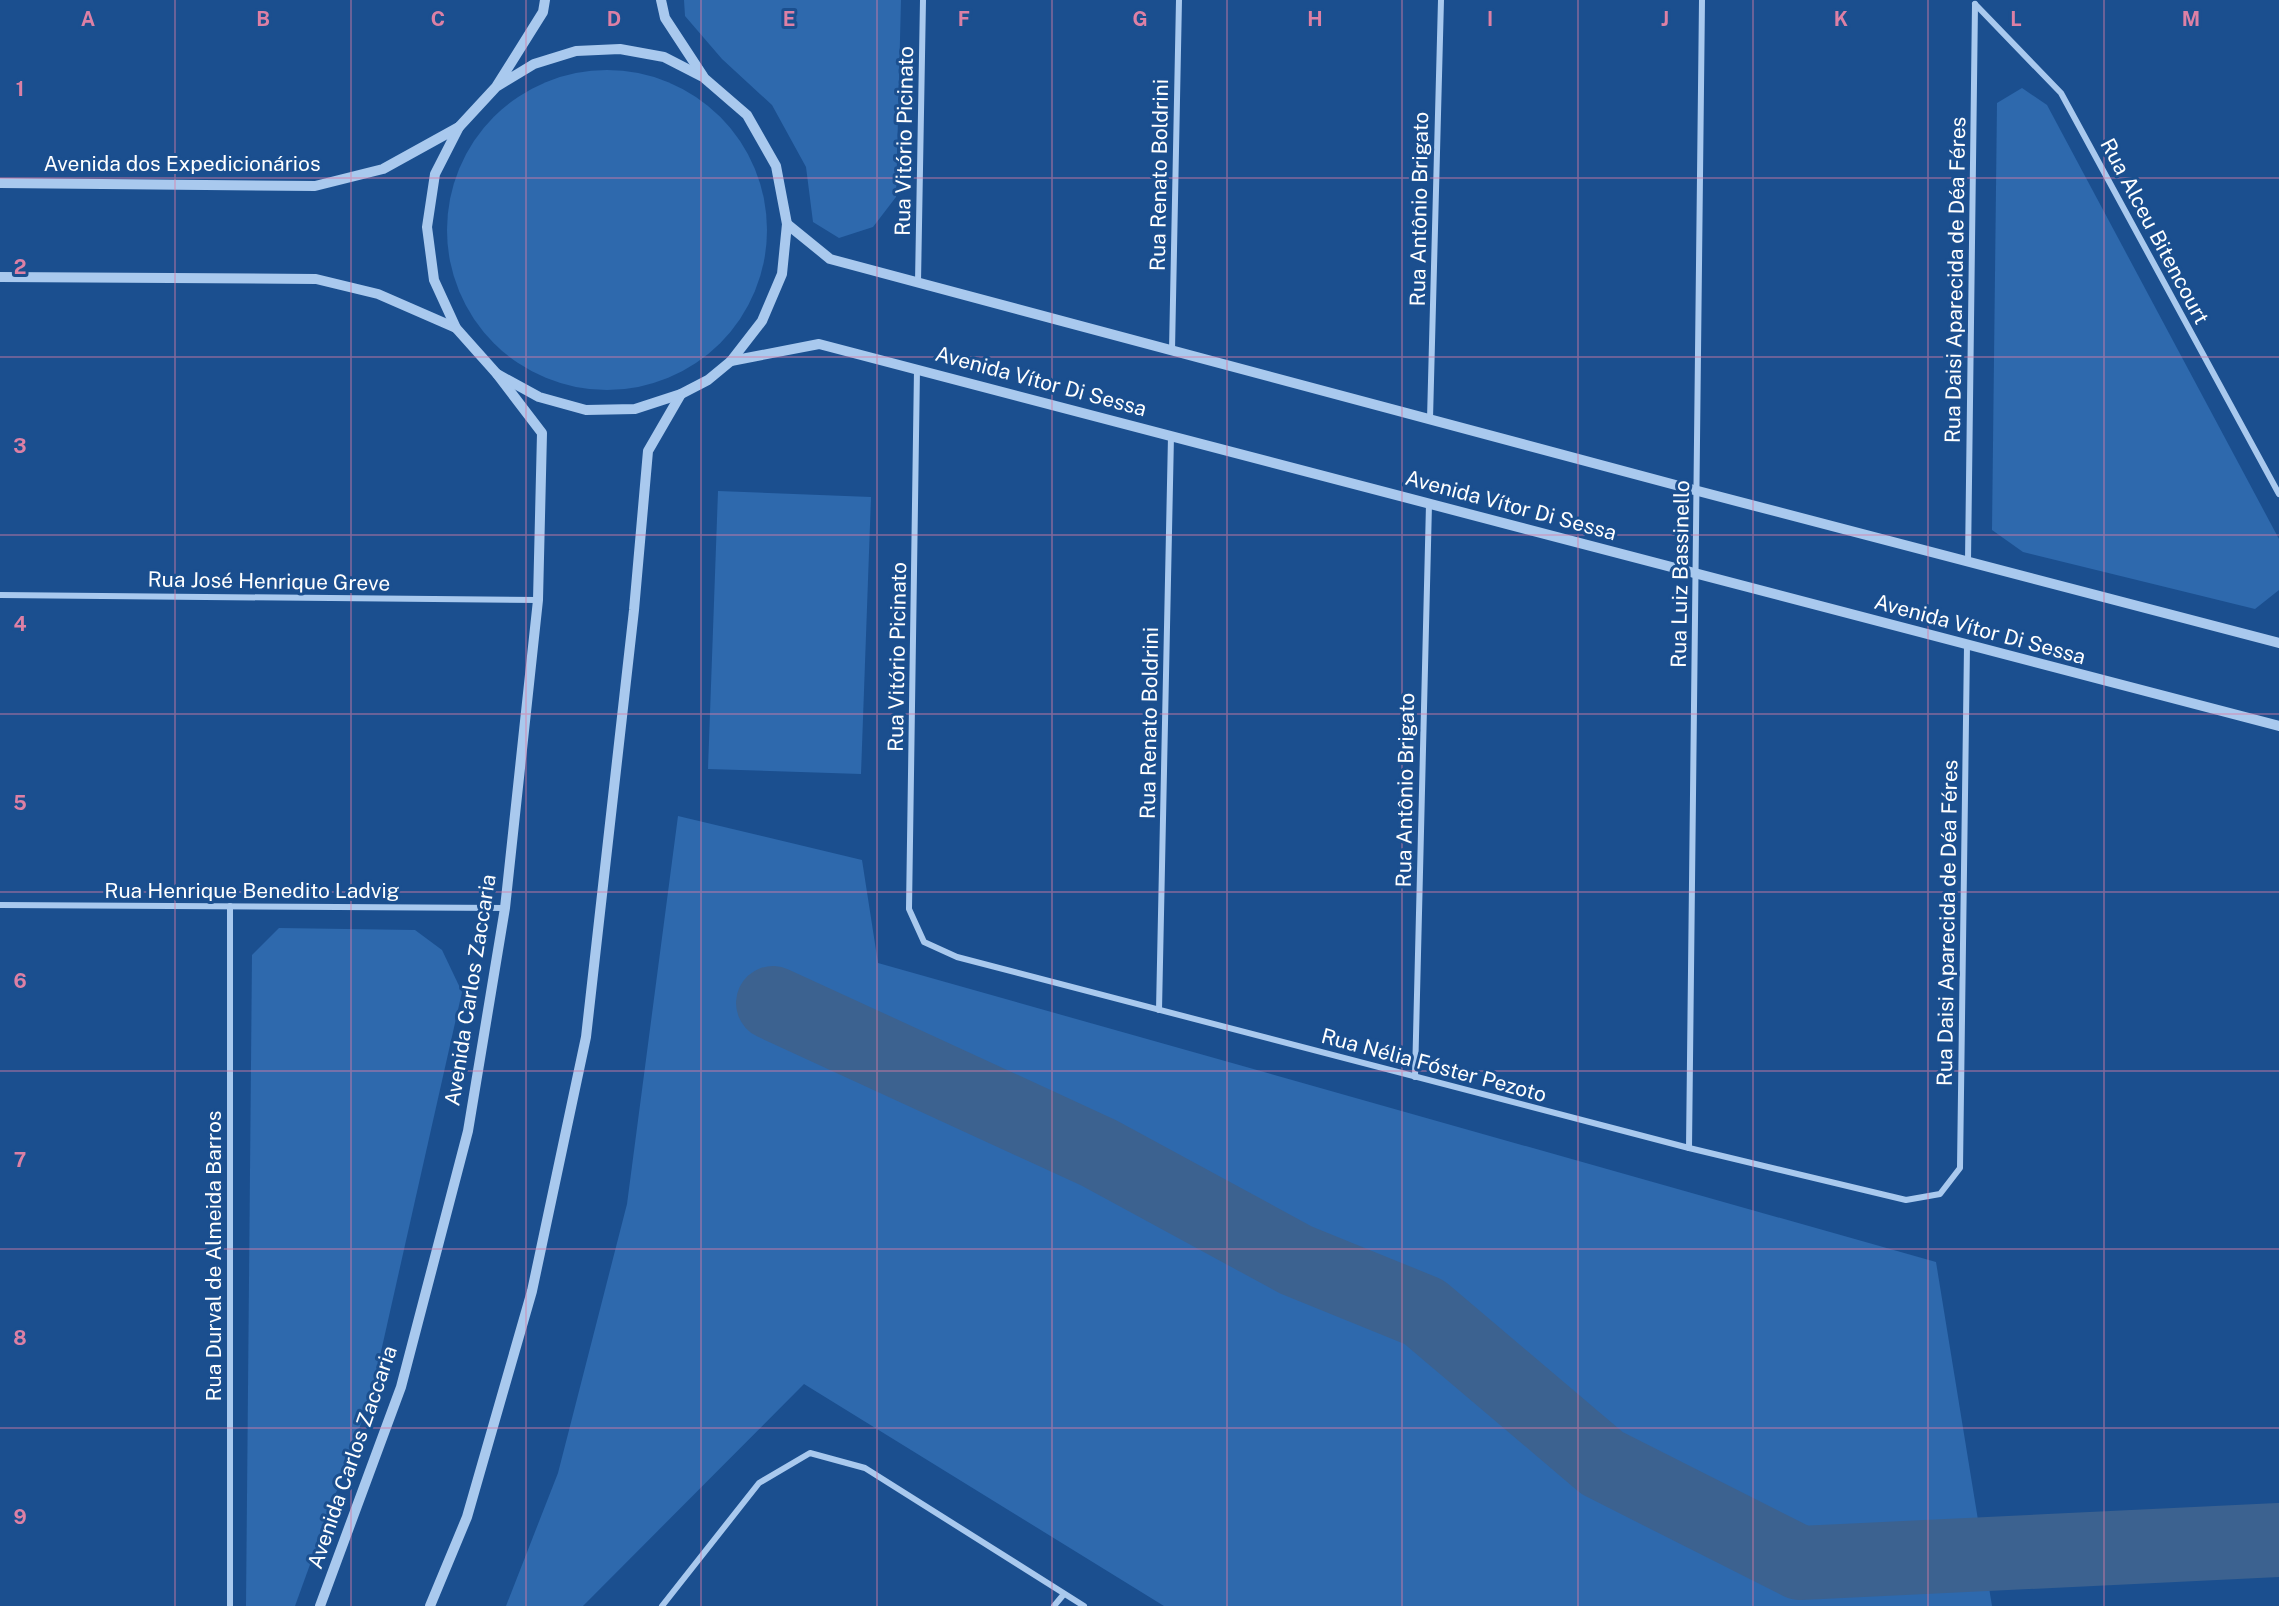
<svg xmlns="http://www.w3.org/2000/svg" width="2279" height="1606" viewBox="0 0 2279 1606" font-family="'Public Sans',sans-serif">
	<rect width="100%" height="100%" fill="#1b4f8f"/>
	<g fill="#2e69ad">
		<path d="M684,0h217l-5,197 -23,30 -34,11 -26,-16 -7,-55 -34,-62 -50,-46 -37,-43z"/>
		<circle cx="607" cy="230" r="160"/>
		<path d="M2022,88l25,17 232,434v51l-24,19 -232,-57 -31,-22 5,-427z"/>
		<path d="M718,491l153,6 -10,277 -153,-5z"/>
		<path d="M678,816l184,44 16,103 1058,299 56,344h-828l-360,-222 -221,222h-77l52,-133 69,-269z"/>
		<path d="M279,928l136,2 27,20 20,42 -91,404 -76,210h-49l6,-651z"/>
	</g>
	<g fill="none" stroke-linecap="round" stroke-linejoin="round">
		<path stroke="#3c6290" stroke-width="74" d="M773,1003l326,150 197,107 128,52 178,151 198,100 479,-23"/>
		<g stroke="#a9c9ee" stroke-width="6">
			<path d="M1975,4l86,89 218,401"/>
			<path d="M918,282l5,-282"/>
			<path d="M1172,350l7,-350"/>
			<path d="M917,369l-8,540 15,33 33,15 732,191 217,52 34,-6 20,-26 7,-522"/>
			<path d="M1430,419l11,-419"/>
			<path d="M1968,561l7,-557"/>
			<path d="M0,595l538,5"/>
			<path d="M0,905l505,3"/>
			<path d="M1159,1010l12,-574"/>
			<path d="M1415,1077l14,-573"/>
			<path d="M1689,1148l13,-1148"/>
			<path d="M230,1606v-700"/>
			<path d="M662,1606l97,-123 51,-30 55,15 219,138"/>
			<path d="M1054,1606l10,-12"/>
		</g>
		<g stroke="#a9c9ee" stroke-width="10">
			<path d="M661,0l4,18 38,58"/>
			<path d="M496,87l38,-23 42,-13 44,-2 44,8 39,20 44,38 29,51 11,58 -5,50 -20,47 -31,40 -23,19 -27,14 -46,15 -49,1 -47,-13 -42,-23 -41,-46 -22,-48 -7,-53 8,-53 24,-47 37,-40 47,-75 2,-12"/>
			<path d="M0,183l315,3 68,-17 76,-42"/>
			<path d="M787,224l43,35 868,232 581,152"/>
			<path d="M0,277l316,2 62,15 78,34"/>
			<path d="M731,361l88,-17 1460,382"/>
			<path d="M320,1606l81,-219 67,-256 37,-223 33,-308 4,-167 -45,-59"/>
			<path d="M430,1606l37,-89 65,-226 54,-254 48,-427 14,-159 33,-57"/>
		</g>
	</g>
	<path fill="none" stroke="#dd80a5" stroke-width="1.5" stroke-opacity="0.55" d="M175,0v1606M351,0v1606M526,0v1606M701,0v1606M877,0v1606M1052,0v1606M1227,0v1606M1402,0v1606M1578,0v1606M1753,0v1606M1928,0v1606M2104,0v1606M0,178h2279M0,357h2279M0,535h2279M0,714h2279M0,892h2279M0,1071h2279M0,1249h2279M0,1428h2279"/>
	<g text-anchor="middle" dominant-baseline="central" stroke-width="6" stroke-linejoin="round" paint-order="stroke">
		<g font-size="21" fill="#fff" stroke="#1b4f8f">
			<text transform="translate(904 141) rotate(-89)">Rua Vitório Picinato</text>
			<text x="182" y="163">Avenida dos Expedicionários</text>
			<text transform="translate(1159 175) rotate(-89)">Rua Renato Boldrini</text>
			<text transform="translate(1419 209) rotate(-89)">Rua Antônio Brigato</text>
			<text transform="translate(2155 231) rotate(62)">Rua Alceu Bitencourt</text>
			<text transform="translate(1955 280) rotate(-89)">Rua Daisi Aparecida de Déa Féres</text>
			<text transform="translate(1041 381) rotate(15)">Avenida Vítor Di Sessa</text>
			<text transform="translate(1511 505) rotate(15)">Avenida Vítor Di Sessa</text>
			<text transform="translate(1680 574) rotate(-89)">Rua Luiz Bassinello</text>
			<text transform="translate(269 581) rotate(1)">Rua José Henrique Greve</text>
			<text transform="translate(1980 629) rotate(15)">Avenida Vítor Di Sessa</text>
			<text transform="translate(897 657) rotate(-89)">Rua Vitório Picinato</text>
			<text transform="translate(1149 723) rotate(-89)">Rua Renato Boldrini</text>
			<text transform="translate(1405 790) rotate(-89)">Rua Antônio Brigato</text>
			<text x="252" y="890">Rua Henrique Benedito Ladvig</text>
			<text transform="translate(1947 923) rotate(-89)">Rua Daisi Aparecida de Déa Féres</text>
			<text transform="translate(470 990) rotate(-81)">Avenida Carlos Zaccaria</text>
			<text transform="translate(1434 1065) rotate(15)">Rua Nélia Fóster Pezoto</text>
			<text transform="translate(213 1256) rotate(-90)">Rua Durval de Almeida Barros</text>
			<text transform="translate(352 1457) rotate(-71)">Avenida Carlos Zaccaria</text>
		</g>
	</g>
	<g font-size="20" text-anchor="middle" font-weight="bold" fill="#dd80a5" stroke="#1b4f8f" stroke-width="6" stroke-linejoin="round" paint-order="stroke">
		<text x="88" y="26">A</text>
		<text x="263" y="26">B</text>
		<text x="438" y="26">C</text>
		<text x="614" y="26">D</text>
		<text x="789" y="26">E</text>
		<text x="964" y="26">F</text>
		<text x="1140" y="26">G</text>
		<text x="1315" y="26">H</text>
		<text x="1490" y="26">I</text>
		<text x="1665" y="26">J</text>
		<text x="1841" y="26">K</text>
		<text x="2016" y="26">L</text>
		<text x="2191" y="26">M</text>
		<text x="20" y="96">1</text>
		<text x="20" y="274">2</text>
		<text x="20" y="453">3</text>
		<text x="20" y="631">4</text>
		<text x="20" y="810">5</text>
		<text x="20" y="988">6</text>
		<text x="20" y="1167">7</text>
		<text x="20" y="1345">8</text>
		<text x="20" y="1524">9</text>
	</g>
</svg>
